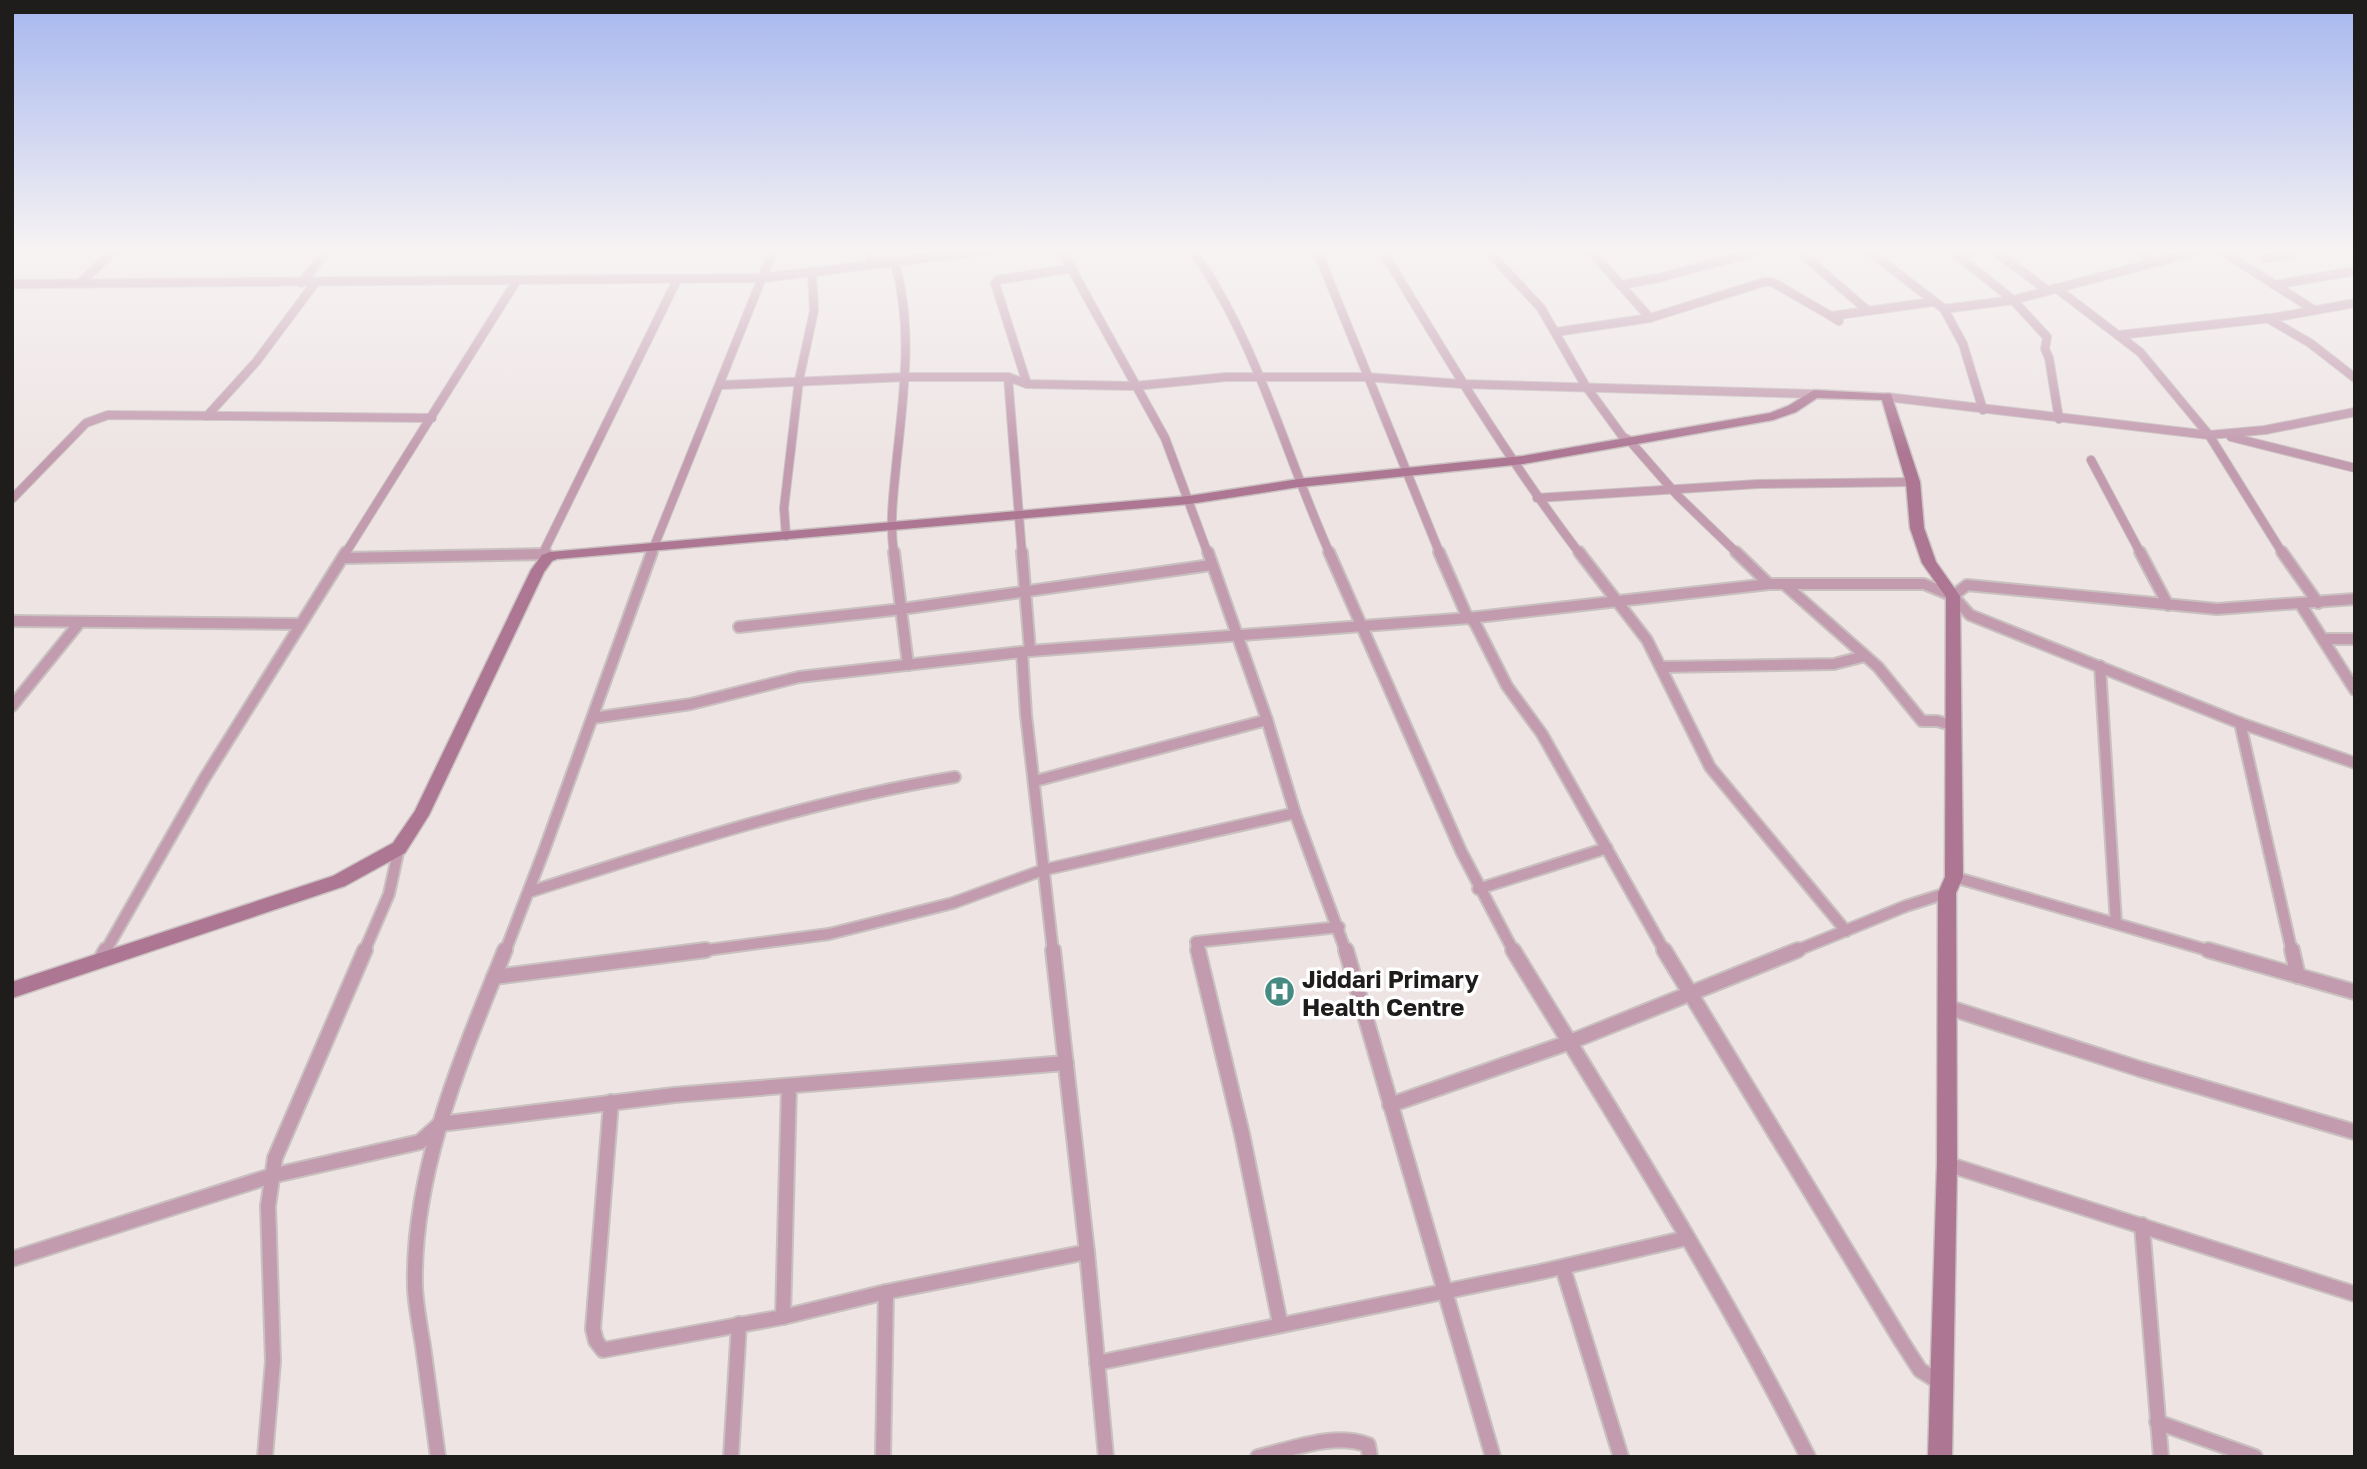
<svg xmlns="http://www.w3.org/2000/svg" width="2367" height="1469" viewBox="0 0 2367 1469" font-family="'Golos Text',sans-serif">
	<rect width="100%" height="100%" fill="#eee4e4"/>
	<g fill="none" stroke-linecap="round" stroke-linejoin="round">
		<defs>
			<g id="street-far2">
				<path d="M869,248l2,17"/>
				<path d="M1060,248l105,190 43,116"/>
				<path d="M1191,248c66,92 93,204 139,306"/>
				<path d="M1316,248l124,306"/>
				<path d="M1381,248c63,105 125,209 199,306"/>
				<path d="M1485,248l56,60 44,77 38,52 6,3 49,56 60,58"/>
				<path d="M1588,248l62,70"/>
				<path d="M1795,248l72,62"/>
				<path d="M1865,248l79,61 19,35 20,66"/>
				<path d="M1948,248l65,52 34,37 -2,12 4,9 10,61"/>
				<path d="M1990,248l57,42"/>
				<path d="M2133,248l21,13"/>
				<path d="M2217,248l97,62"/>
				<path d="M1958,255l31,-7"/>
				<path d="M2267,258l26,-4"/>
				<path d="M80,283l37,-35"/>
				<path d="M301,283l29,-35"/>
				<path d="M12,284l751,-6 244,-30"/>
				<path d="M1620,285l38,-7 112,-30"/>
				<path d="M2274,285l81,-14"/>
				<path d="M2056,288l84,64 69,83 74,119"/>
				<path d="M1944,309l69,-9 196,-52"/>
				<path d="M2267,318l43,25 45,35"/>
				<path d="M1839,321l-8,-5 101,-14"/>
				<path d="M1556,332l94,-14 114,-36h8l59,34"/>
				<path d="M2119,335l153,-17 83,-15"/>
				<path d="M1008,377l14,177"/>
				<path d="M1027,384l-32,-101 3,-3 74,-12"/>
				<path d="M721,385l185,-8h102l19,7 108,2 91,-9h140l96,7 352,10"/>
				<path d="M1887,397l322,38 56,-5 90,-18"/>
				<path d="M207,416l49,-54 59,-79"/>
				<path d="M2231,437l124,31"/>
				<path d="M2091,460l50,94"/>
				<path d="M1537,498l221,-14 155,-2"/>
				<path d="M12,499l74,-76 22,-8 324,3"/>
				<path d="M786,536l-2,-28 15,-128 15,-69 -2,-39"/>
				<path d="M543,553l134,-273"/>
				<path d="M345,554l172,-274"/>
				<path d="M651,554l123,-306"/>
				<path d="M894,554c-5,-33 0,-64 3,-97 7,-65 16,-131 -2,-194"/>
			</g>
			<g id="street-far1">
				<path d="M894,552l14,113"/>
				<path d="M1022,552l8,99"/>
				<path d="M1208,552l59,168 28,93 51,139"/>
				<path d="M1329,552l132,299 53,101"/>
				<path d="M1439,552l27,62 9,9 32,63 35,48 123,218"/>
				<path d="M1579,552l68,88 63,127 136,164"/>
				<path d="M1736,552l33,32"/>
				<path d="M2140,552l28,53"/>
				<path d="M2282,552l36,51"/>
				<path d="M344,558l203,-4"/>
				<path d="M1784,584l94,83 44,54h15l18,5"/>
				<path d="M1953,596l14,-11 250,24 138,-10"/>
				<path d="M2301,605l54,85"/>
				<path d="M12,621l289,3"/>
				<path d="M739,627l163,-18 309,-44"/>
				<path d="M2323,639h32"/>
				<path d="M1022,652l4,63 27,237"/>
				<path d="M2100,666l16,257"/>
				<path d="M1661,667l173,-3 31,-8"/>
				<path d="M12,706l68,-84"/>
				<path d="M593,718l98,-14 108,-27 231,-26 439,-33 300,-34h155l29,12 17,19 270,108 115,40"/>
				<path d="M2240,723l52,229"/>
				<path d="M1035,781l232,-61"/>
				<path d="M1954,877l260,75"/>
				<path d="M1478,889l129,-41"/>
				<path d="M529,892c141,-45 280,-91 426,-115"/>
				<path d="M105,952l99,-173 142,-227"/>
				<path d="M364,952l25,-58 10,-46"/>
				<path d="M505,952l40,-104 107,-296"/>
				<path d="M692,952l137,-18 124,-31 90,-33 252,-57"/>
				<path d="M1198,952l-2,-10 143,-15"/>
				<path d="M1793,952l113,-46 41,-13"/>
			</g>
			<g id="street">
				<path d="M1053,950l34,302 19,205"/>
				<path d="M1198,950l44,184 38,189"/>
				<path d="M1346,950l147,507"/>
				<path d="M1513,950c102,167 207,332 295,507"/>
				<path d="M1664,950l238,392 18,28 21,13"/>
				<path d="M2208,950l147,42"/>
				<path d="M2292,950l6,26"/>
				<path d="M101,959l5,-9"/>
				<path d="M494,977l212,-27"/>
				<path d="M1947,1007l193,62 215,63"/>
				<path d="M611,1102l-18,227 3,12 7,9 180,-33 103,-25 201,-40"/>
				<path d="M1390,1105l180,-63 228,-92"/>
				<path d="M1947,1164l408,130"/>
				<path d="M2142,1225l19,232"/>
				<path d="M12,1259l259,-83 149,-34 20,-18 234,-29 392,-32"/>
				<path d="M1563,1268l58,189"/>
				<path d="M783,1317l6,-231"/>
				<path d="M1097,1363l443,-91 147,-34"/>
				<path d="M2157,1422l98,35"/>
				<path d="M265,1457l8,-96 -5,-155 7,-48 90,-208"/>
				<path d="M438,1457c-5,-37 -10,-74 -15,-111 -3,-19 -7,-39 -8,-58 -3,-118 47,-231 90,-338"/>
				<path d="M731,1457l8,-133"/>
				<path d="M883,1457l3,-165"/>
				<path d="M1258,1457c34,-8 76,-25 110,-12l2,12"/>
			</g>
			<path id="secondary" d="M1814,390l77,4 29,88 4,46 12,34 24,34 3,281 -7,16 1,271 -5,293h-24l9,-293 1,-271 7,-16 1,-280 -24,-34 -12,-35 -4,-46 -24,-82 -65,-2 -21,14 -23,8 -250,44 -224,23 -110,17 -632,55 -5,2 -8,11 -115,243 -24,38 -60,33 -333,112v-16l321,-106 60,-33 22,-32 116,-241 11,-15 8,-3 639,-56 110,-17 224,-23 247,-43 18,-7z"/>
		</defs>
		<use href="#street-far2" stroke="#c9c0c0" stroke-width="10"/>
		<use href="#street-far1" stroke="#c9c0c0" stroke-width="14"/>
		<use href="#street" stroke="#c9c0c0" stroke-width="18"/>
		<use href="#secondary" stroke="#c9c0c0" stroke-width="3"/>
		<use href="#street-far2" stroke="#c29baf" stroke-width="8"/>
		<use href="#street-far1" stroke="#c29baf" stroke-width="10"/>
		<use href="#street" stroke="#c29baf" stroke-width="14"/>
		<use href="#secondary" fill="#ad7693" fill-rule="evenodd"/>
	</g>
	<linearGradient id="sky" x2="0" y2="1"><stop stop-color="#a6b7ef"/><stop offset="0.55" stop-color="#f7f3f3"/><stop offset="1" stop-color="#f7f3f3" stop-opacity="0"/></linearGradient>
	<rect width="2367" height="454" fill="url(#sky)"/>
	<defs>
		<symbol id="hospital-disc" viewBox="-11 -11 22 22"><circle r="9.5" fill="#468b81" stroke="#fff"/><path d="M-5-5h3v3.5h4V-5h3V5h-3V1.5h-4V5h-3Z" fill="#fff"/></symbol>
	</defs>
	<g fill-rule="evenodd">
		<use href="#hospital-disc" x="1262" y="974" width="35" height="35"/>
	</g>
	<g text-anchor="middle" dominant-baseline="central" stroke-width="7" stroke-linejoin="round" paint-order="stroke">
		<g font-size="24" font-weight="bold" fill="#1f1c1c" stroke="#fff" text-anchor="start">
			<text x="1302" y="978">Jiddari Primary<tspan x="1302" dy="28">Health Centre</tspan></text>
		</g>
	</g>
	<rect width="2367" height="1469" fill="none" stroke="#1f1c1c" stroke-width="28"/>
</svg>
